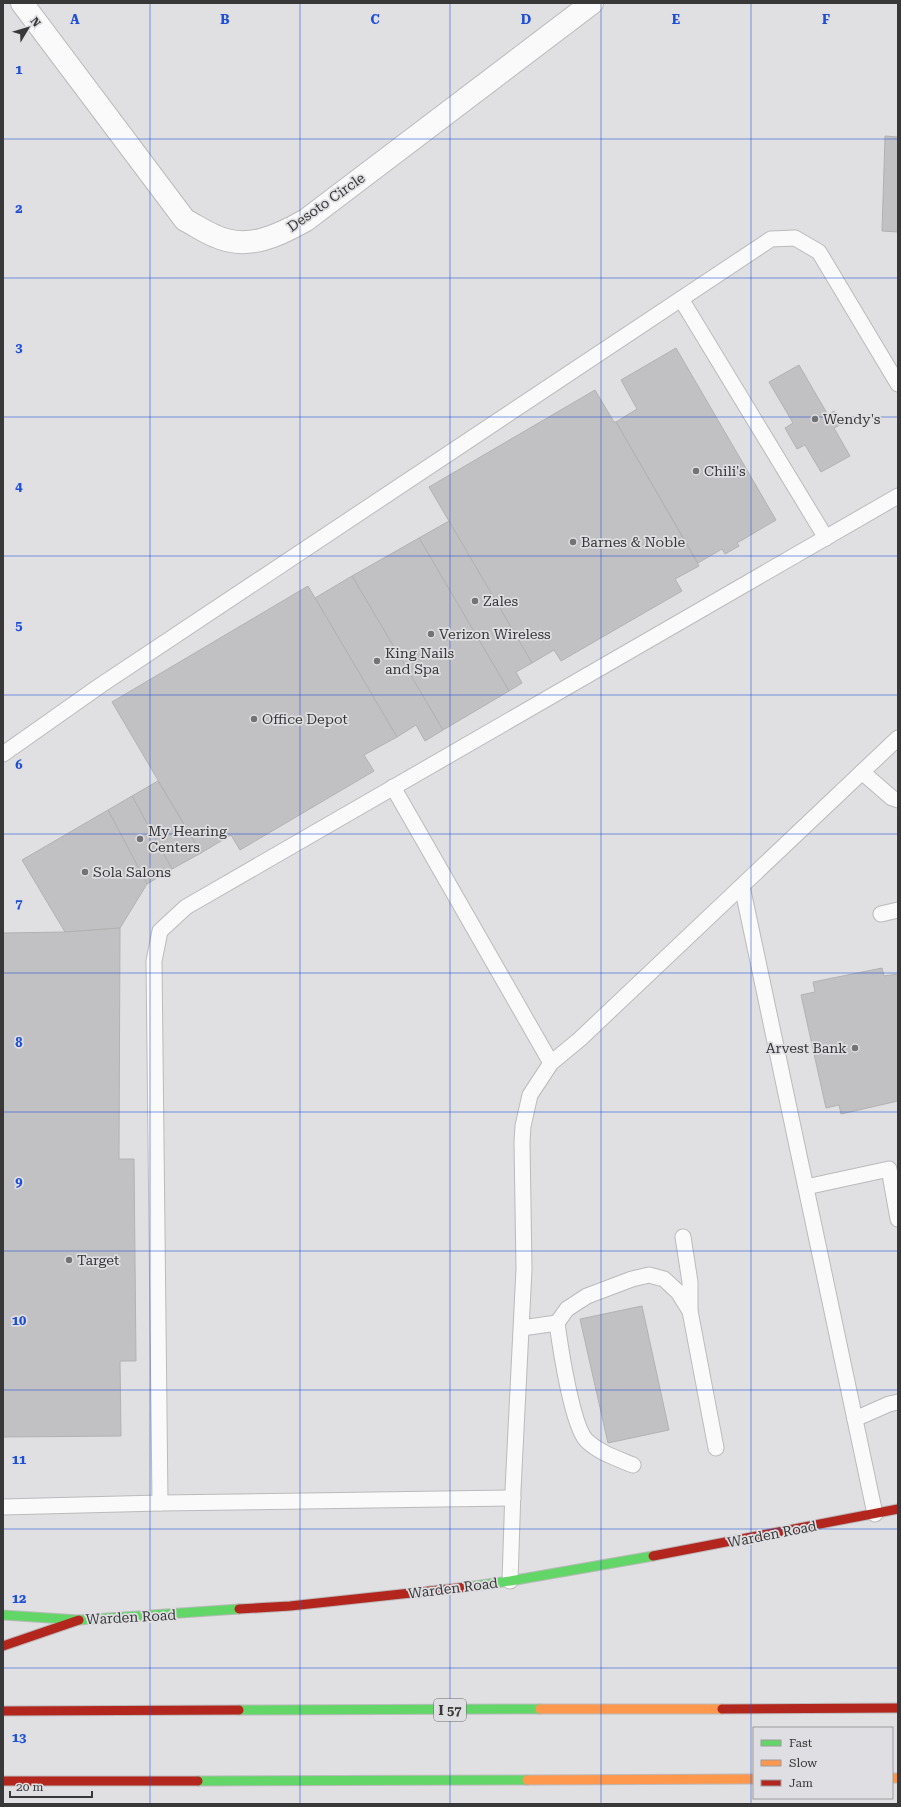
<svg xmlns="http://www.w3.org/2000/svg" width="901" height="1807" font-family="'Roboto Serif',serif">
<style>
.building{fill:#c1c0c2;stroke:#b2b2b3}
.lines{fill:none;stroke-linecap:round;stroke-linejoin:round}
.lane-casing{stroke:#bbbabc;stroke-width:17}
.street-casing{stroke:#bbbabc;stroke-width:24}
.fast-casing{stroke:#bbbabc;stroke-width:11}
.slow-casing{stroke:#bbbabc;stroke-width:11}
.jam-casing{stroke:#bbbabc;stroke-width:11}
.lane{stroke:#fafafa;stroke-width:15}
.street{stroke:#fafafa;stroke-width:22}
.fast{stroke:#63d668;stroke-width:9}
.slow{stroke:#ff974d;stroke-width:9}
.jam{stroke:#b3261e;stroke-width:9}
.grid{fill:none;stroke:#1d4ed8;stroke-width:1;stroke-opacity:0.55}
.poi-dot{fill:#737274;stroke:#dfdee2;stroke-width:1.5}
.labels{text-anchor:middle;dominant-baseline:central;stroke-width:3.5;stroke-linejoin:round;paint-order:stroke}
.shield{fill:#dfdee2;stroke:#6a6a6c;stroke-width:1}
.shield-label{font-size:13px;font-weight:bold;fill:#383839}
.street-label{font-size:14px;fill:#383839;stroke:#dfdee2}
.poi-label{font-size:14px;fill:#383839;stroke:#dfdee2;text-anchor:start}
.grid-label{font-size:13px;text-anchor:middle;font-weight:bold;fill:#1d4ed8;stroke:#dfdee2;stroke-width:3.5;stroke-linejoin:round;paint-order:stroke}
</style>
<rect width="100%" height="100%" fill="#e0dfe1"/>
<g class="building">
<path d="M885,136L898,137V232L882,231Z"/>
<path d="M676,348L776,520L737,543L739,546L725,554L722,549L698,563L616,422L637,409L621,380Z"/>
<path d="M799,365L828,415L834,411L842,424L834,428L850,456L821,472L805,445L797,449L785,428L793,423L769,382Z"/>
<path d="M595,390L614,422H616L699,566L675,579L682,591L561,661L554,650L532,663L429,487Z"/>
<path d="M449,521L532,663L516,672L522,683L509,691L419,538Z"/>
<path d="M419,538L509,691L443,730L352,576Z"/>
<path d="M352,576L443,730L425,741L416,725L397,737L315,598Z"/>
<path d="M308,586L397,737L364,755L374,771L240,850L231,835L201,853L112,702Z"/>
<path d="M158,781L201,853L172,869L132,796Z"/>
<path d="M132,796L172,869L147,884L108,810Z"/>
<path d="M108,810L147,884L120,928L65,932L22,860Z"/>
<path d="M120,928L119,1159H134L136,1361H120L121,1436L3,1437V933L65,932Z"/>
<path d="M882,968L884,976L898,974V1101L841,1114L839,1105L826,1108L801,995L815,992L813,982Z"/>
<path d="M642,1306L669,1430L608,1443L580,1319Z"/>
</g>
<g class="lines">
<defs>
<g id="lane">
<path d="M681,299L826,538"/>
<path d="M3,754L101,685L771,239L795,238L819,252L898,384"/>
<path d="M862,772L892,798L898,800"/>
<path d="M393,787L551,1063"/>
<path d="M742,886L875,1514"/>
<path d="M881,914L898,910"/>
<path d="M806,1187L889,1169L898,1219"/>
<path d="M683,1237L690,1282V1311L716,1448"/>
<path d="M522,1328L557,1323"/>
<path d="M855,1419L889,1404L898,1402"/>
<path d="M633,1465C616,1458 600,1453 587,1441C572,1427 560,1345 557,1323L567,1309L587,1296L632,1279L649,1275L664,1279L678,1292L690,1311"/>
<path d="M160,1503L513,1498"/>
<path d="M3,1507L160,1503L154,961L160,931L186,907L898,496"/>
<path d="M510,1581L513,1490L524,1269L522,1142L523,1126L530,1095L551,1063L580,1039L898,738"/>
</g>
<path id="street" d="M22,3L185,220C195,225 205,232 215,236C247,251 278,236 306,220L592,3"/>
<g id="fast">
<path d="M467,1587L510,1581L653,1556"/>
<path d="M3,1615L79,1620L239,1609"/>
<path d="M239,1710L540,1709"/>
<path d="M198,1781L527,1780"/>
</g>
<g id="slow">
<path d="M540,1709H722"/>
<path d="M892,1778H898"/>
<path d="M527,1780L754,1779"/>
</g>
<g id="jam">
<path d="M653,1556L898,1509"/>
<path d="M239,1609L290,1606L467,1587"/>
<path d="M3,1646L79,1620"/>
<path d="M722,1709L898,1708"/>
<path d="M3,1711L239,1710"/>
<path d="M3,1781H198"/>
</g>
</defs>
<use href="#lane" class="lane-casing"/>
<use href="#street" class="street-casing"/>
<use href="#fast" class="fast-casing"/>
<use href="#slow" class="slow-casing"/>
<use href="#jam" class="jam-casing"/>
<use href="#lane" class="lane"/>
<use href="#street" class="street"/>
<use href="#fast" class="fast"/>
<use href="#slow" class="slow"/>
<use href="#jam" class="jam"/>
</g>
<path class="grid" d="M150,3V1804M300,3V1804M450,3V1804M601,3V1804M751,3V1804M3,139H898M3,278H898M3,417H898M3,556H898M3,695H898M3,834H898M3,973H898M3,1112H898M3,1251H898M3,1390H898M3,1529H898M3,1668H898"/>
<g class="poi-dot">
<circle cx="815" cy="419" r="4"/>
<circle cx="696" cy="471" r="4"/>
<circle cx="573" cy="542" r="4"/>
<circle cx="475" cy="601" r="4"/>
<circle cx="431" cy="634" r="4"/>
<circle cx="377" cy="661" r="4"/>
<circle cx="254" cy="719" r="4"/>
<circle cx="140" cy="839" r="4"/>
<circle cx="85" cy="872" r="4"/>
<circle cx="855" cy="1048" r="4"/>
<circle cx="69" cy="1260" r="4"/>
</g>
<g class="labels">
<rect class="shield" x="434" y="1699" width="32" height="22" rx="3"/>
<g class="shield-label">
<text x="450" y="1710">I 57</text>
</g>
<g class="street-label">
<text transform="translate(326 202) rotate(-35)">Desoto Circle</text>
<text transform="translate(772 1534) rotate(-11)">Warden Road</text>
<text transform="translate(453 1588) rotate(-7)">Warden Road</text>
<text transform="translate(131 1617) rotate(-3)">Warden Road</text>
</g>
<g class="poi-label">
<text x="823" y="419">Wendy's</text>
<text x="704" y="471">Chili's</text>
<text x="581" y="542">Barnes &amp; Noble</text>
<text x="483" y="601">Zales</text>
<text x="439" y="634">Verizon Wireless</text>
<text x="385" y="653">King Nails<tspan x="385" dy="16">and Spa</tspan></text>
<text x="262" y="719">Office Depot</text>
<text x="148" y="831">My Hearing<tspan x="148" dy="16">Centers</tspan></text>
<text x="93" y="872">Sola Salons</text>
<text x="847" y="1048" text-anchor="end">Arvest Bank</text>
<text x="77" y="1260">Target</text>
</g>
</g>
<g class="grid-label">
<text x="75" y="24">A</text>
<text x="225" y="24">B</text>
<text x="375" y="24">C</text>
<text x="526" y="24">D</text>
<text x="676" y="24">E</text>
<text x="826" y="24">F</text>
<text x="19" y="74">1</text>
<text x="19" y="213">2</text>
<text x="19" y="352">3</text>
<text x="19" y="491">4</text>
<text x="19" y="630">5</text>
<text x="19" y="769">6</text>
<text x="19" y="908">7</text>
<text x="19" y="1047">8</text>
<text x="19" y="1186">9</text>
<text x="19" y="1325">10</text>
<text x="19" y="1464">11</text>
<text x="19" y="1603">12</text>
<text x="19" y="1742">13</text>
</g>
<rect width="901" height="1807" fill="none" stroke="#383839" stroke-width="8"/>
<rect x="753" y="1727" width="140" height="72" fill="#dfdee2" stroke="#9c9c9e"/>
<rect x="761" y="1740" width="20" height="6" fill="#63d668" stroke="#9c9c9e"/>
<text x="789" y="1747" font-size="12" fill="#383839">Fast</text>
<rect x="761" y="1760" width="20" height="6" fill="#ff974d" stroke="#9c9c9e"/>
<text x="789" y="1767" font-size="12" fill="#383839">Slow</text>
<rect x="761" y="1780" width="20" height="6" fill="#b3261e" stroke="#9c9c9e"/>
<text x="789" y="1787" font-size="12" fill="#383839">Jam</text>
<g transform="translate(28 28) rotate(52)" stroke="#dfdee2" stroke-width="3" paint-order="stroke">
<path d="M0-3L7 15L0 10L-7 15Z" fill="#383839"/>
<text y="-6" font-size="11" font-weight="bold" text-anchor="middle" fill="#383839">N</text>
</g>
<path d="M10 1791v6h82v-6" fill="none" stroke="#383839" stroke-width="2"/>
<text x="16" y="1791" font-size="12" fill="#383839" stroke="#dfdee2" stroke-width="3" paint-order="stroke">20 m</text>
</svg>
